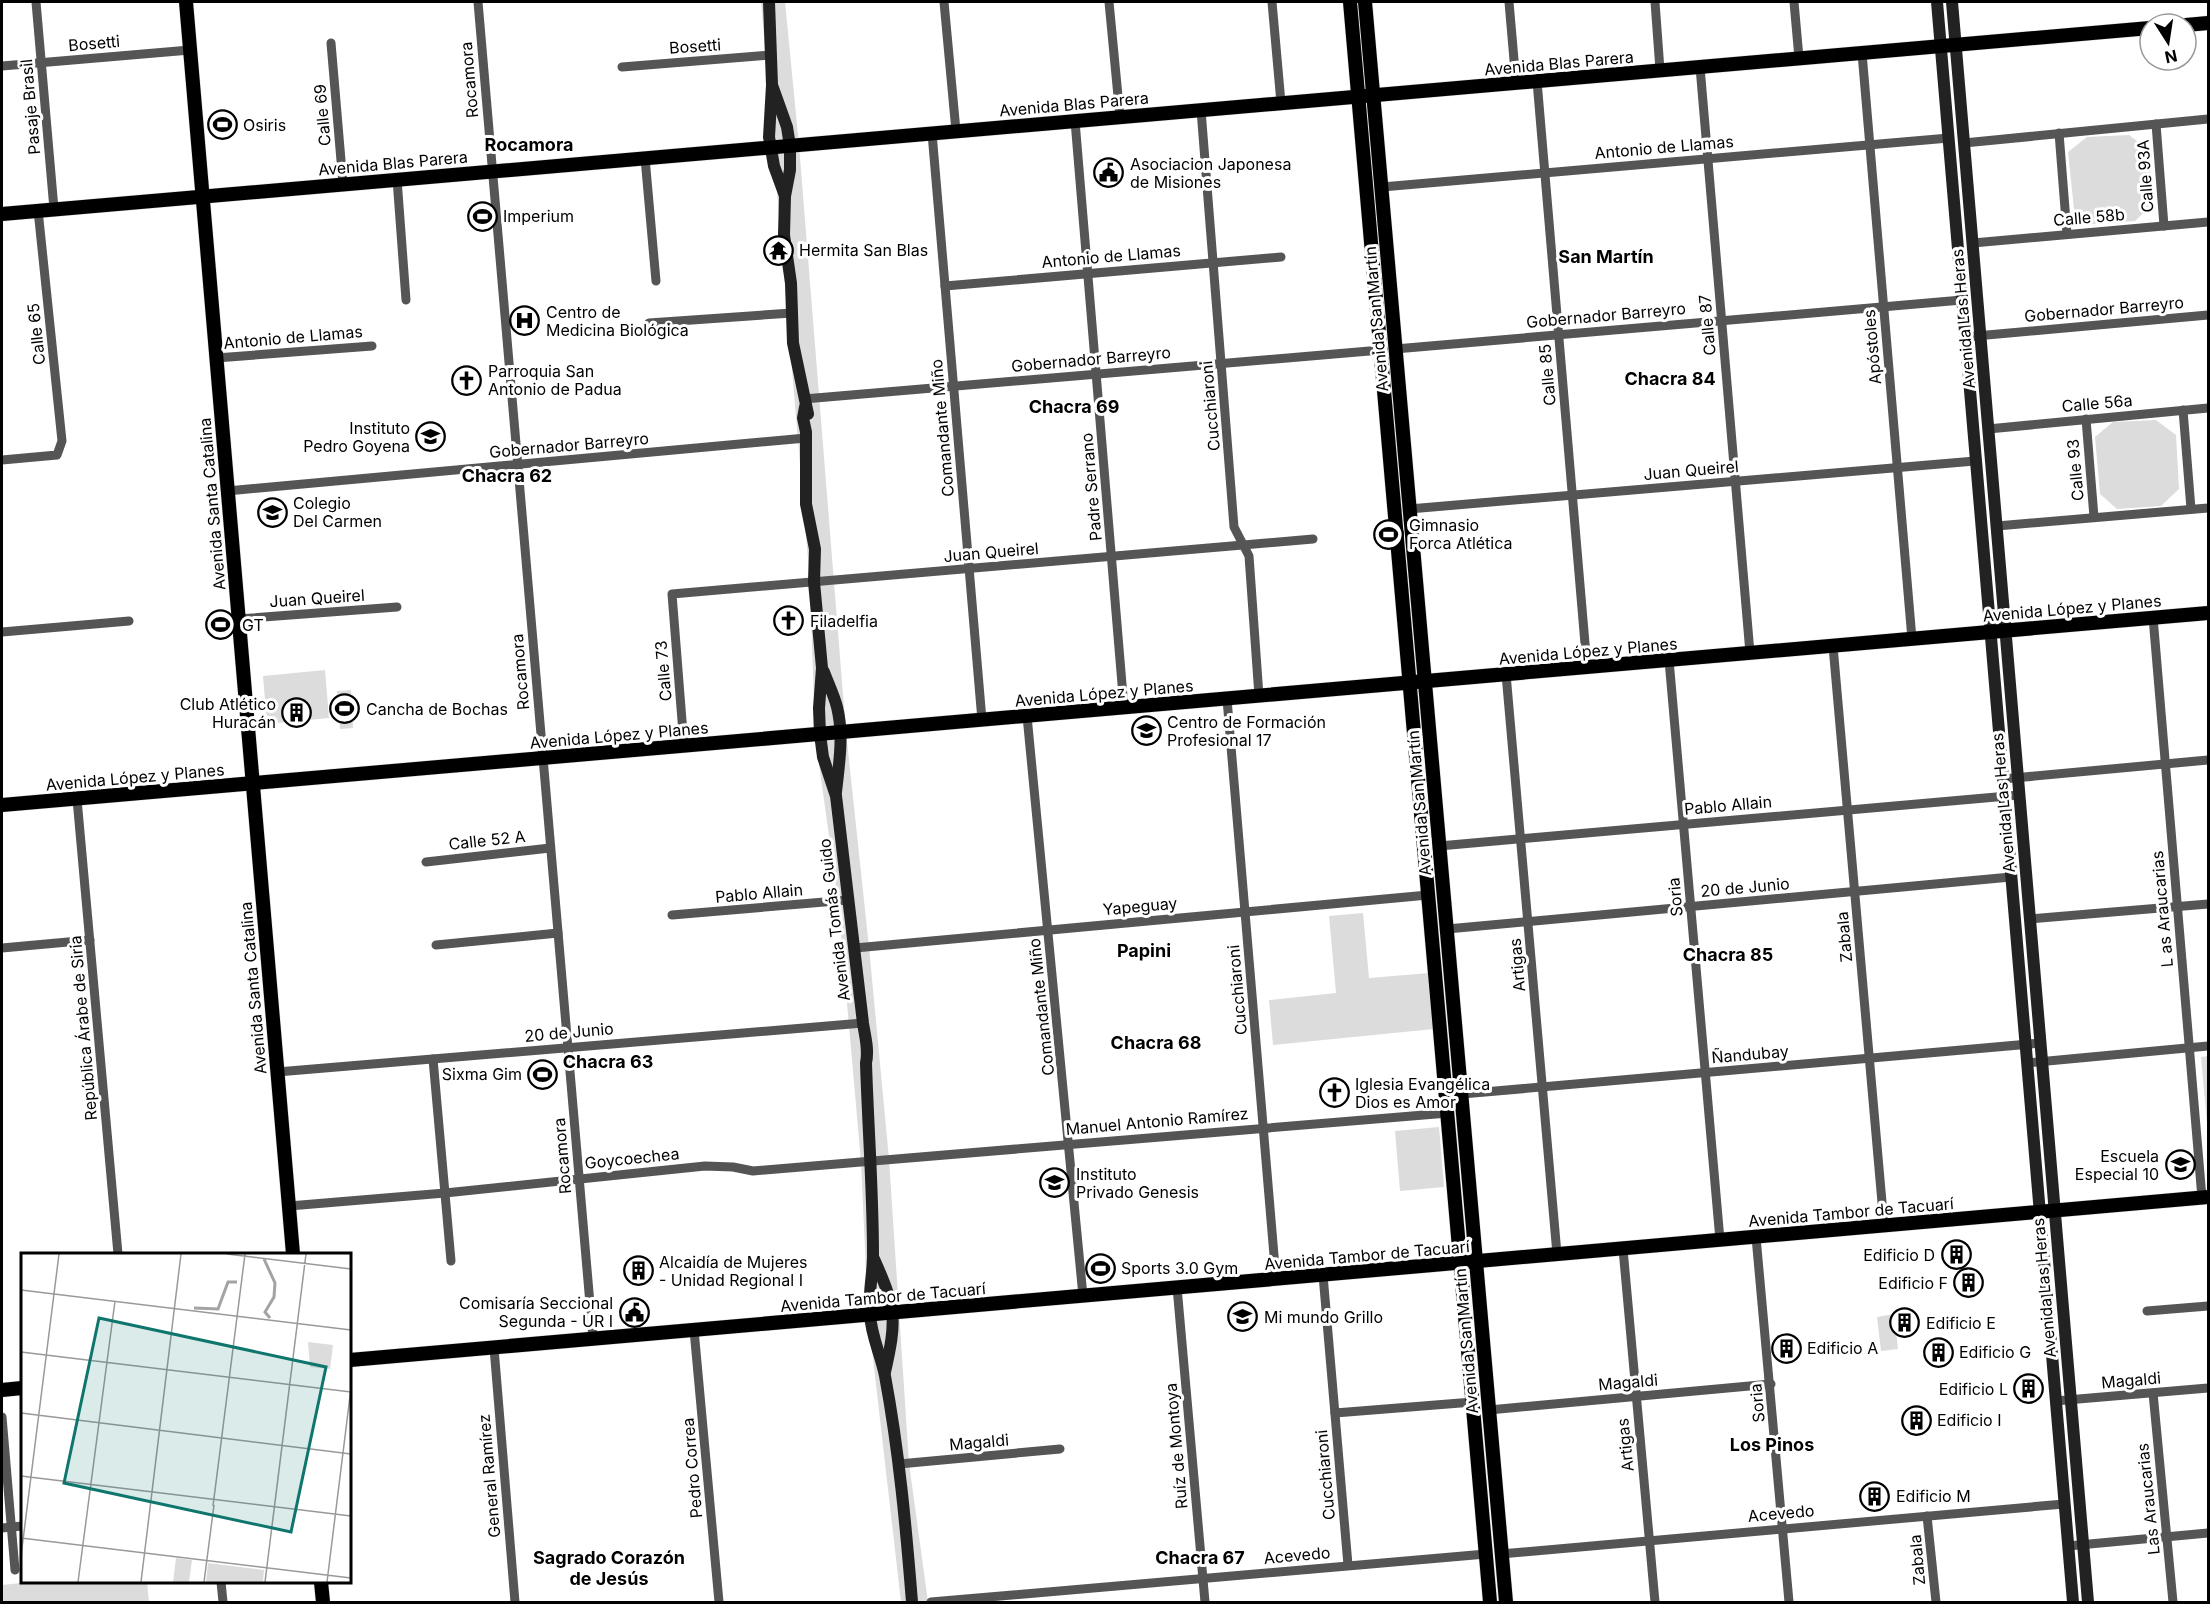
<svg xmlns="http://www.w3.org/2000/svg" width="2210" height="1604" font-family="Inter,sans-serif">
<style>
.green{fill:#dcdcdc}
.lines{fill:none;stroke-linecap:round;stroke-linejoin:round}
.primary-casing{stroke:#dbdbdb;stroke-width:15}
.minor{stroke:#555;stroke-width:9}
.secondary{stroke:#222;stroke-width:12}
.primary{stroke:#000;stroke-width:14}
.labels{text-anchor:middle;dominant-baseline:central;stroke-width:6;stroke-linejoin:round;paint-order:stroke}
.street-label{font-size:16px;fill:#000;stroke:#fff}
.poi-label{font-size:16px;fill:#000;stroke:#fff;text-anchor:start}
.neighbourhood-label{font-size:18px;font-weight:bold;fill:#000;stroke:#fff}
.inset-river{fill:none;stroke:#a3a3a3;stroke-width:3}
.inset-road{fill:none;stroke:#999;stroke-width:1.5}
.view{fill:#0f766e;fill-opacity:0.15;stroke:#0f766e;stroke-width:3}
.inset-edge{fill:none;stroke:#000;stroke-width:3}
</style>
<rect width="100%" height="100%" fill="#fff"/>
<g class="green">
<path d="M761,2H785L799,145L846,732L869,947L889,1159L909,1463L928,1602H901L868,1315L861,1162L838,901L815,735L810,583Z"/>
<path d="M2129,135L2149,150L2153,204L2135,221L2091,224L2074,209L2068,152L2087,137Z"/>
<path d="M2156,420L2176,435L2179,489L2161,506L2117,509L2100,494L2095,437L2113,422Z"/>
<path d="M325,670L329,718L267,724L263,676Z"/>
<path d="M351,690L353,728L340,729L337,691Z"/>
<path d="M1363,913L1369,978L1429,973L1434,1029L1273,1045L1269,1000L1336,993L1329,916Z"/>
<path d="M2208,1056V1134L2201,1057Z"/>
<path d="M1439,1127L1444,1187L1400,1191L1395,1131Z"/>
<path d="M1894,1314L1898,1349L1881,1351L1877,1317Z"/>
<path d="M31,1582H147L149,1602H2V1585Z"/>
</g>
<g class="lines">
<defs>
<g id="primary">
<path d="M186,2L293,1254"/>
<path d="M1350,2L1490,1602"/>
<path d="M1365,2L1506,1602"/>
<path d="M2186,25L2208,23"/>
<path d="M2,214L2150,28"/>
<path d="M2,805L2208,613"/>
<path d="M350,1360L2208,1197"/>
<path d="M2,1390L22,1388"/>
<path d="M321,1582L323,1602"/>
</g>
</defs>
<use href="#primary" class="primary-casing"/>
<g class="minor">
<path d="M36,2L54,209"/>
<path d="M478,2L593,1339"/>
<path d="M944,2L956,131"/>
<path d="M1109,2L1120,117"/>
<path d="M1272,2L1281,103"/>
<path d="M1509,2L1516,83"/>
<path d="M1655,2L1660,70"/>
<path d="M1794,2L1799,58"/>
<path d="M331,43L343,184"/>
<path d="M1862,53L1912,639"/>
<path d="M2,66L190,50"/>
<path d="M622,67L770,55"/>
<path d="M1700,67L1750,653"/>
<path d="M1537,81L1587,667"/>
<path d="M1201,110L1234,527L1249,556L1259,696"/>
<path d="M1075,121L1124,708"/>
<path d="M2156,124L2164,226"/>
<path d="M932,133L982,720"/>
<path d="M2059,133L2067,234"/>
<path d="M1964,143L2208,119"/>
<path d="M645,158L656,281"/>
<path d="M397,179L406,300"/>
<path d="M1382,187L1949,138"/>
<path d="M1973,243L2208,222"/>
<path d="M945,286L1281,257"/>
<path d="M649,323L792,313"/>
<path d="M1965,337L2208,315"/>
<path d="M1395,349L1962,300"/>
<path d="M216,358L372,346"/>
<path d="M804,399L1381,350"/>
<path d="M2183,410L2191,509"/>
<path d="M2086,419L2094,517"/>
<path d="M1988,429L2208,408"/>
<path d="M2,460L57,455L62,441L38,210"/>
<path d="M227,491L806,438"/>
<path d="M1409,509L1975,461"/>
<path d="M1997,526L2208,508"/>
<path d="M2153,617L2202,1198"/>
<path d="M238,619L397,607"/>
<path d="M2,632L129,621"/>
<path d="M1833,646L1884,1225"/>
<path d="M1669,660L1720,1240"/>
<path d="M1506,674L1557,1254"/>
<path d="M1227,699L1276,1279"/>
<path d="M1027,716L1083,1296"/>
<path d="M684,746L672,594L1313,539"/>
<path d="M2003,779L2208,760"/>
<path d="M77,799L118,1254"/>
<path d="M1439,846L2019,795"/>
<path d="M426,862L550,848"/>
<path d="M672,915L848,900"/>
<path d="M2030,919L2208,904"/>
<path d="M1447,929L2011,877"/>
<path d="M436,945L558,933"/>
<path d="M2,948L90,940"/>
<path d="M855,948L1428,895"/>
<path d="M433,1059L451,1261"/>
<path d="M2027,1063L2208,1046"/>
<path d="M277,1072L863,1023"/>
<path d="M1462,1094L2041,1043"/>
<path d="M289,1206L445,1193L705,1166L733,1167L753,1171L1448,1113"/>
<path d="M1756,1237L1789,1602"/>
<path d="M1623,1249L1655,1602"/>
<path d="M1323,1275L1348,1565"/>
<path d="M1177,1287L1205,1602"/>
<path d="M2147,1311L2208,1306"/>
<path d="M694,1330L719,1602"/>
<path d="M494,1348L515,1602"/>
<path d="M2153,1393L2173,1602"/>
<path d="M2055,1401L2208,1388"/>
<path d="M1489,1410L1771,1384"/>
<path d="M1335,1413L1473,1402"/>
<path d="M2,1417L15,1570"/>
<path d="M899,1464L1060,1449"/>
<path d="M1927,1516L1936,1602"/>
<path d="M2,1528L22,1526"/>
<path d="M2068,1546L2208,1533"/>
<path d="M1501,1554L2064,1504"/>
<path d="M221,1582L223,1602"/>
<path d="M931,1602L1486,1554"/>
</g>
<g class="secondary">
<path d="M769,2L772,85L769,137L774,166L785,196"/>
<path d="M1937,2L2073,1602"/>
<path d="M1952,2L2088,1602"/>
<path d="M772,85L787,127L790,146V170L785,196L784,235L791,283L793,343L808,414"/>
<path d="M805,407L803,418L806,432V504L815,549L814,582L822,668L819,708L820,734L823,757L836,796L863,1023C865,1037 869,1049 866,1063C868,1127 873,1191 873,1255C873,1275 868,1294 870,1314C871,1336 881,1355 885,1376C899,1451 906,1527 912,1602"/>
<path d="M824,672C828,683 834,695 837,707C844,735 839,764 836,792"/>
<path d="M874,1259C896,1308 897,1319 885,1372"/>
</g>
<use href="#primary" class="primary"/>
</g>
<defs>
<symbol id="stadium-ring" viewBox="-11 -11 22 22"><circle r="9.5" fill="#fff" stroke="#000" stroke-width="1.5"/><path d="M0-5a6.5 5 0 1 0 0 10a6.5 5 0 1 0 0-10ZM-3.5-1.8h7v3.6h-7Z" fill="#000"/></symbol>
<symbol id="civic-ring" viewBox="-11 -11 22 22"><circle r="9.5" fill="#fff" stroke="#000" stroke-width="1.5"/><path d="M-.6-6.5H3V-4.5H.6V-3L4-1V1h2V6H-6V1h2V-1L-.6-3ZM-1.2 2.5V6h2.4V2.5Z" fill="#000"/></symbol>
<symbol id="temple-ring" viewBox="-11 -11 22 22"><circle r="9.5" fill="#fff" stroke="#000" stroke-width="1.5"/><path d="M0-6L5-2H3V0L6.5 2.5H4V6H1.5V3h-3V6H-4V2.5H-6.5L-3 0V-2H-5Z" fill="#000"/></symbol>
<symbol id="hospital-ring" viewBox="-11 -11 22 22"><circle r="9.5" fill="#fff" stroke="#000" stroke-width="1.5"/><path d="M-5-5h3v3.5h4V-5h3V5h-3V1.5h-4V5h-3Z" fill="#000"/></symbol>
<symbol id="church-ring" viewBox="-11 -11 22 22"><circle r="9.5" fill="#fff" stroke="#000" stroke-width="1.5"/><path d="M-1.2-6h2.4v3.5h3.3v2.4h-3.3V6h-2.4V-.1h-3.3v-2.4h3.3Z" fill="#000"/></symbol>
<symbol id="school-ring" viewBox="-11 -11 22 22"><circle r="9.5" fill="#fff" stroke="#000" stroke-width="1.5"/><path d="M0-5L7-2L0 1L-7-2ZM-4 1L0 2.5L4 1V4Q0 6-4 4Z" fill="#000"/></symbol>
<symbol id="building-ring" viewBox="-11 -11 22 22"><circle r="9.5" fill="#fff" stroke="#000" stroke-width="1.5"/><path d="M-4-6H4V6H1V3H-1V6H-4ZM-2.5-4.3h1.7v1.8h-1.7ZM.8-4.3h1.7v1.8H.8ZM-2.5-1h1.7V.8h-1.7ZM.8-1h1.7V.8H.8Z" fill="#000"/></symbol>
</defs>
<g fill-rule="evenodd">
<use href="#stadium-ring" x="206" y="108" width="33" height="33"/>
<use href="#civic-ring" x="1092" y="156" width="33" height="33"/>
<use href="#stadium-ring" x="466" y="200" width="33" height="33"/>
<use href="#temple-ring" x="762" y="234" width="33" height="33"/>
<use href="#hospital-ring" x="508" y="304" width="33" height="33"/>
<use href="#church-ring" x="450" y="364" width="33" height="33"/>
<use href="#school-ring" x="414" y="420" width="33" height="33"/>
<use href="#school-ring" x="256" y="496" width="33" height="33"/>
<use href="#stadium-ring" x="1372" y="518" width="33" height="33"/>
<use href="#church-ring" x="772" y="604" width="33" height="33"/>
<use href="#stadium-ring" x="204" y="608" width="33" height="33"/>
<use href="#stadium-ring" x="328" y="692" width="33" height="33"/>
<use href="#building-ring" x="280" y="696" width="33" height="33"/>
<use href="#school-ring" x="1130" y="714" width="33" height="33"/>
<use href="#stadium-ring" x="526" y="1058" width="33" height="33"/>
<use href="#church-ring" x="1318" y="1076" width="33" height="33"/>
<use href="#school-ring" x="2164" y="1148" width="33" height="33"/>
<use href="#school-ring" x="1038" y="1166" width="33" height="33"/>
<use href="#building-ring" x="1940" y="1238" width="33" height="33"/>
<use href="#stadium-ring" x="1084" y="1252" width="33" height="33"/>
<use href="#building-ring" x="622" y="1254" width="33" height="33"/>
<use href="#building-ring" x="1952" y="1266" width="33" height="33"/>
<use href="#civic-ring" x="618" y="1296" width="33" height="33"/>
<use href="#school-ring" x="1226" y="1300" width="33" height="33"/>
<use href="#building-ring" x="1888" y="1306" width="33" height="33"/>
<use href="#building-ring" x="1770" y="1332" width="33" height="33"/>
<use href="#building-ring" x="1922" y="1336" width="33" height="33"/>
<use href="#building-ring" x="2012" y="1372" width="33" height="33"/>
<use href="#building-ring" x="1900" y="1404" width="33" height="33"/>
<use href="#building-ring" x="1858" y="1480" width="33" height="33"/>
</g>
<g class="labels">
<g class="street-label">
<text transform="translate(94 43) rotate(-5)">Bosetti</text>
<text transform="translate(695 46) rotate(-4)">Bosetti</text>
<text transform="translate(1559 63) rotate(-5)">Avenida Blas Parera</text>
<text transform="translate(469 80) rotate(-95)">Rocamora</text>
<text transform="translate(1074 104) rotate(-5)">Avenida Blas Parera</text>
<text transform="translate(30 107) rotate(-95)">Pasaje Brasil</text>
<text transform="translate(322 115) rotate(-95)">Calle 69</text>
<text transform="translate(1664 147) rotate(-5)">Antonio de Llamas</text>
<text transform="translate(393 163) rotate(-5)">Avenida Blas Parera</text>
<text transform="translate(2145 176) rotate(-94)">Calle 93A</text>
<text transform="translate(2089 217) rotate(-5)">Calle 58b</text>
<text transform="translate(1111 256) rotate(-5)">Antonio de Llamas</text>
<text transform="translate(2104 309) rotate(-5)">Gobernador Barreyro</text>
<text transform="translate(1606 315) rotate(-5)">Gobernador Barreyro</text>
<text transform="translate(1376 319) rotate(-95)">Avenida San Martín</text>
<text transform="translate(1963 319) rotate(-95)">Avenida Las Heras</text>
<text transform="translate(1707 325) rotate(-95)">Calle 87</text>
<text transform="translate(36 334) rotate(-96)">Calle 65</text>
<text transform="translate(293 337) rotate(-5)">Antonio de Llamas</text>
<text transform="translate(1872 347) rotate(-95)">Apóstoles</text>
<text transform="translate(1091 359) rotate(-5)">Gobernador Barreyro</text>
<text transform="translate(1547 375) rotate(-95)">Calle 85</text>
<text transform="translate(2097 403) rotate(-5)">Calle 56a</text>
<text transform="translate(1210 406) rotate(-95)">Cucchiaroni</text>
<text transform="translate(942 428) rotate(-95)">Comandante Miño</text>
<text transform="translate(569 445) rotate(-5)">Gobernador Barreyro</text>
<text transform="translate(1691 470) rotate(-5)">Juan Queirel</text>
<text transform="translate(2075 470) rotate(-95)">Calle 93</text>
<text transform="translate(1091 487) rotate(-95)">Padre Serrano</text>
<text transform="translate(212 504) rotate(-95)">Avenida Santa Catalina</text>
<text transform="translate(991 552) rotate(-5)">Juan Queirel</text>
<text transform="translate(317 598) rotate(-4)">Juan Queirel</text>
<text transform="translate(2072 608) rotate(-5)">Avenida López y Planes</text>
<text transform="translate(1588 651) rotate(-5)">Avenida López y Planes</text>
<text transform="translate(663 671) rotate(-95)">Calle 73</text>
<text transform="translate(520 672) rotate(-95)">Rocamora</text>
<text transform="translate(1104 693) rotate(-5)">Avenida López y Planes</text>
<text transform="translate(619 735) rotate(-5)">Avenida López y Planes</text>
<text transform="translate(135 777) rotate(-5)">Avenida López y Planes</text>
<text transform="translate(1419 803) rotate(-95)">Avenida San Martín</text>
<text transform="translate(2003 803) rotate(-95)">Avenida Las Heras</text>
<text transform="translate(1728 805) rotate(-5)">Pablo Allain</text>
<text transform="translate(487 840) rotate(-6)">Calle 52 A</text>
<text transform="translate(1745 887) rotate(-5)">20 de Junio</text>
<text transform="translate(759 893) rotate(-5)">Pablo Allain</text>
<text transform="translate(1675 897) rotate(-95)">Soria</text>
<text transform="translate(1140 906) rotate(-5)">Yapeguay</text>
<text transform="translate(2162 909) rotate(-95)">L as Araucarias</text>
<text transform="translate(834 920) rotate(-97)">Avenida Tomás Guido</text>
<text transform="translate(1844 937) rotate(-95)">Zabala</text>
<text transform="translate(1517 965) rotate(-95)">Artigas</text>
<text transform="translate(253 988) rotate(-95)">Avenida Santa Catalina</text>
<text transform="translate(1237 990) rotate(-95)">Cucchiaroni</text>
<text transform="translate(1041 1007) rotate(-96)">Comandante Miño</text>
<text transform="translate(83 1028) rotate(-95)">República Árabe de Siria</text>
<text transform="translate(569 1032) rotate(-5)">20 de Junio</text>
<text transform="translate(1750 1054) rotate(-5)">Ñandubay</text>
<text transform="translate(1157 1121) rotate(-5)">Manuel Antonio Ramírez</text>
<text transform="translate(562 1156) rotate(-95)">Rocamora</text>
<text transform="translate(632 1158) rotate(-6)">Goycoechea</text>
<text transform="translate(1851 1212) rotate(-5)">Avenida Tambor de Tacuarí</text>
<text transform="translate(1367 1255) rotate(-5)">Avenida Tambor de Tacuarí</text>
<text transform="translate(2044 1288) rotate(-95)">Avenida Las Heras</text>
<text transform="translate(883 1297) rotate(-5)">Avenida Tambor de Tacuarí</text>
<text transform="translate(1466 1341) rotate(-95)">Avenida San Martín</text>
<text transform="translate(2131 1380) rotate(-5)">Magaldi</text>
<text transform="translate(1628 1382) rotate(-5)">Magaldi</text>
<text transform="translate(1757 1403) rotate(-95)">Soria</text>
<text transform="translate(979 1442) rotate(-5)">Magaldi</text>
<text transform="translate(1625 1445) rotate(-96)">Artigas</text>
<text transform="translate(1176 1446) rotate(-95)">Ruíz de Montoya</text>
<text transform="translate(692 1468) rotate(-95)">Pedro Correa</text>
<text transform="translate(1325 1475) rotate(-95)">Cucchiaroni</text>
<text transform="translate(489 1476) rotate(-95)">General Ramírez</text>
<text transform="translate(2148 1499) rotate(-96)">Las Araucarias</text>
<text transform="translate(1781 1513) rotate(-5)">Acevedo</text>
<text transform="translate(1297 1555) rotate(-5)">Acevedo</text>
<text transform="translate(1917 1560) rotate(-95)">Zabala</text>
</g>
<g class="poi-label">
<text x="243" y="125">Osiris</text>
<text x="1130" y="164">Asociacion Japonesa<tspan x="1130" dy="18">de Misiones</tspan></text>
<text x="503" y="216">Imperium</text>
<text x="799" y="250">Hermita San Blas</text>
<text x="546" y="312">Centro de<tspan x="546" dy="18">Medicina Biológica</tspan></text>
<text x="488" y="371">Parroquia San<tspan x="488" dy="18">Antonio de Padua</tspan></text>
<text x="410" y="428" text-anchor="end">Instituto<tspan x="410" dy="18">Pedro Goyena</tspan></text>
<text x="293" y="503">Colegio<tspan x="293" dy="18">Del Carmen</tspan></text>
<text x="1409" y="525">Gimnasio<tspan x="1409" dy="18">Forca Atlética</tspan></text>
<text x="810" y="621">Filadelfia</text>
<text x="242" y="625">GT</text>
<text x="276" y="704" text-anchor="end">Club Atlético<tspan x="276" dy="18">Huracán</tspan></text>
<text x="366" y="709">Cancha de Bochas</text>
<text x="1167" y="722">Centro de Formación<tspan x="1167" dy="18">Profesional 17</tspan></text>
<text x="522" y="1074" text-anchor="end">Sixma Gim</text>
<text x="1355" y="1084">Iglesia Evangélica<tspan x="1355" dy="18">Dios es Amor</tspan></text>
<text x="2159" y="1156" text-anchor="end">Escuela<tspan x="2159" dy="18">Especial 10</tspan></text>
<text x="1076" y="1174">Instituto<tspan x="1076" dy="18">Privado Genesis</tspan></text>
<text x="1935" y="1255" text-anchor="end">Edificio D</text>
<text x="659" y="1262">Alcaidía de Mujeres<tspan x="659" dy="18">- Unidad Regional I</tspan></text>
<text x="1121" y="1268">Sports 3.0 Gym</text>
<text x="1948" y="1283" text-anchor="end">Edificio F</text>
<text x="613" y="1303" text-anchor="end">Comisaría Seccional<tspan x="613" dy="18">Segunda - UR I</tspan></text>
<text x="1264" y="1317">Mi mundo Grillo</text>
<text x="1926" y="1323">Edificio E</text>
<text x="1807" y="1348">Edificio A</text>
<text x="1959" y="1352">Edificio G</text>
<text x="2008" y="1389" text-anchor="end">Edificio L</text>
<text x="1937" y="1420">Edificio I</text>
<text x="1896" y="1496">Edificio M</text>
</g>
<g class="neighbourhood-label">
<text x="529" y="144">Rocamora</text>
<text x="1606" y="256">San Martín</text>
<text x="1670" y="378">Chacra 84</text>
<text x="1074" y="406">Chacra 69</text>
<text x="507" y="475">Chacra 62</text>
<text x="1144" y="950">Papini</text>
<text x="1728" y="954">Chacra 85</text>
<text x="1156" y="1042">Chacra 68</text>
<text x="608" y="1061">Chacra 63</text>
<text x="1772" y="1444">Los Pinos</text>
<text x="609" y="1557">Sagrado Corazón<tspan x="609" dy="21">de Jesús</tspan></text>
<text x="1200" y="1557">Chacra 67</text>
</g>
</g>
<g transform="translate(21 1253)">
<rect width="330" height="330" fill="#fff"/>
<path d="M287,89L312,92L309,116L289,114ZM155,305L171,307L168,329H152ZM187,310L243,317L242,329H185Z" fill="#dcdcdc"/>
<path class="inset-river" d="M243,6L254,30L253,44L244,59L249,65M173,55L197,56L207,29H216"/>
<path class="inset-road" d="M206,1L330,16M0,37L330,77M0,99L330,139M0,160L330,201M0,223L330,263M192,253L224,1M0,285L330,325M0,303L38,1M57,329L94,48M120,329L160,1M183,329L193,252M244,329L285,1M306,329L330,135"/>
<path class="view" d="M78,65L305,114L270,279L43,230Z"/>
<rect width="330" height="330" class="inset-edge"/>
</g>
<rect width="2210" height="1604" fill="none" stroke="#000000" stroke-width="6"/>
<g transform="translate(2168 42) rotate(168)"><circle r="28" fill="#ffffff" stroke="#999999" stroke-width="1.5"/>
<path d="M0-4.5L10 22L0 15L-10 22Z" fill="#000000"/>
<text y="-9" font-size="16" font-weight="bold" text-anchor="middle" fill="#000000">N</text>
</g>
</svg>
